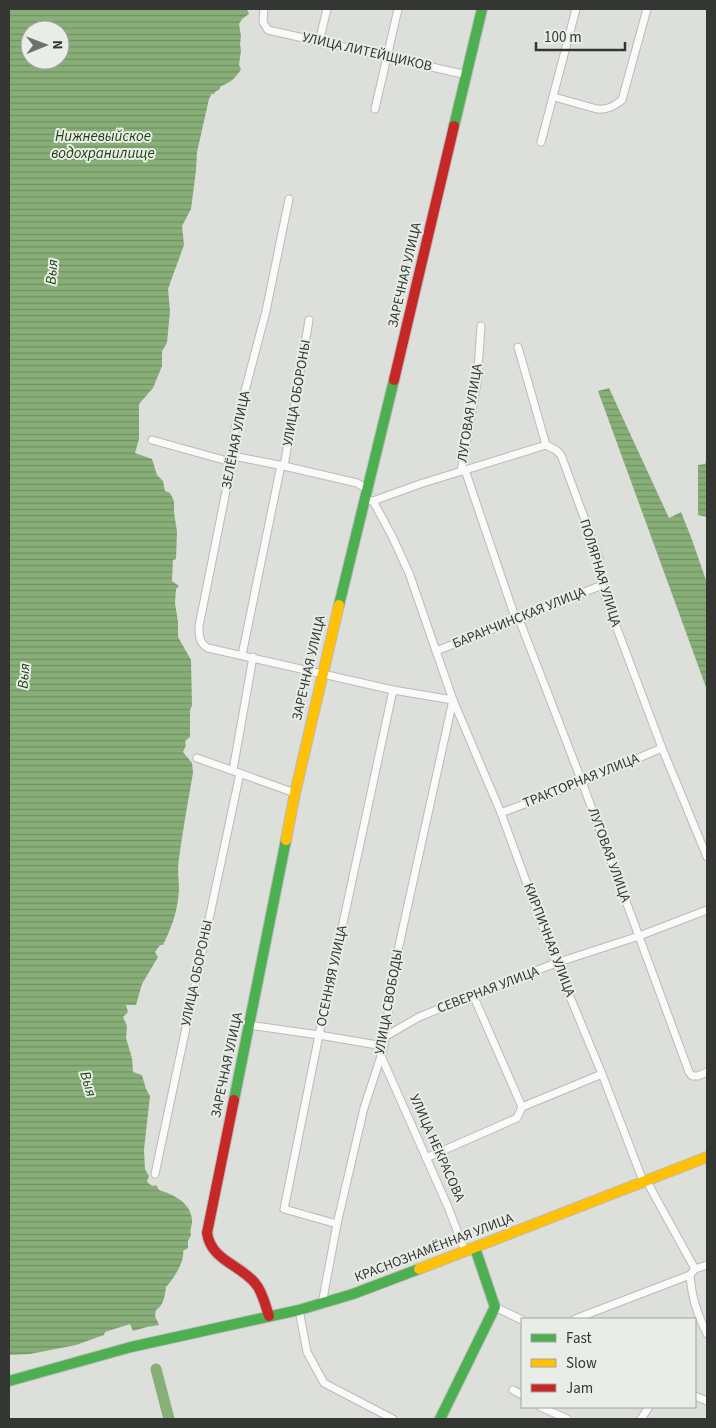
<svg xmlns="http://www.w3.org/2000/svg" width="716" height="1428" font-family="'Source Sans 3',sans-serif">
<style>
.water{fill:url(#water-rules);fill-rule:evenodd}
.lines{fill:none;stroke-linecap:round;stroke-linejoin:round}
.river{stroke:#89af79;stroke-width:11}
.street-casing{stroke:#babbb9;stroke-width:9}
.fast-casing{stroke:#babbb9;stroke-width:12}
.slow-casing{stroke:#babbb9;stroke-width:12}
.jam-casing{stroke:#babbb9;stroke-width:12}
.street{stroke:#fafafa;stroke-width:7}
.fast{stroke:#4caf50;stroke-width:10}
.slow{stroke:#ffc107;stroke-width:10}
.jam{stroke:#c62828;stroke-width:10}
.labels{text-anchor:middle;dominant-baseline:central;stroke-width:4;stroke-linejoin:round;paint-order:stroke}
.street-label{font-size:14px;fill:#343634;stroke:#e9ede7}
.water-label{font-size:15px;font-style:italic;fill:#1b3f09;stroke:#e9ede7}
</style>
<defs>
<pattern id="water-rules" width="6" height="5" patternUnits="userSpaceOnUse" patternTransform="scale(1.25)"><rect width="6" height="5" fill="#89af79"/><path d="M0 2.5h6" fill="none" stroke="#718f64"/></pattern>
</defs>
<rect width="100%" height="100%" fill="#dddfdb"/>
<g class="water">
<path d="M9,9H247L249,14L242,19L239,24L241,36L240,44L241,51L239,65L241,69C237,77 230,83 221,86L219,90L216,91L213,95L212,93L209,99L197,152L196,171L191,209L182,226L184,245L168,289L170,311L167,343L162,351V366L153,388L139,404V439L135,453L152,459L157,475L163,481L165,491L170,493L174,501V512L177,532L176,559L173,560L172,581L179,586L176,589L175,603L178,622V637L191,660L192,706L190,710V737L185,741L186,745L183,752L192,763L193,773C188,801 183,829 179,858C177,869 179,879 179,889C178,910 172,927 163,945H160L155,952L158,957L142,984L136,1005H126L128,1012L123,1017L127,1026L126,1038L132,1058L133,1072L142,1075L146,1089L150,1096L144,1150L145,1169L149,1176L147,1181L149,1184L153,1186L156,1185L159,1190C174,1195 190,1202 192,1219C193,1225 189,1229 191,1235L188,1241V1248L183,1251C185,1261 173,1280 166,1287C165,1295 164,1305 156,1310L155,1316L159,1325L147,1327L133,1331L130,1324L105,1332L104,1335L76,1345L30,1354L9,1355ZM30,30H60V60H30Z"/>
<path d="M609,388L669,518L681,512L691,537L707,583V690L598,391Z"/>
<path d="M707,458V517L698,515V465L705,464Z"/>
</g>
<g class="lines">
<path class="river" d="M156,1369L169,1419"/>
<defs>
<g id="street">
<path d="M264,9L263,22L268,30L467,75"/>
<path d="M319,42L327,9"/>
<path d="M554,97L597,109C608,110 614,106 622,100L647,9"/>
<path d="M375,109L398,9"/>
<path d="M541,142L576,9"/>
<path d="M289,199L266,311L235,429L233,456L199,626C199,636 199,643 208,648L393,690L453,700L391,982L386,1036L381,1056L364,1108L337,1224L322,1304"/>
<path d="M518,347L546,445L556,450L561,455L599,558L602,585L607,602L662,748L707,857"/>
<path d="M152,440L231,462"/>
<path d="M233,456L284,466L357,483L367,489"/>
<path d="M284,466L309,320"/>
<path d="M465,470L516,620"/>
<path d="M461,471L477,383L481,326"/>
<path d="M365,500L373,501L392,536L409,573L453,700L501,813L556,963L602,1074L643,1181"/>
<path d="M373,501L420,484L546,445"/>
<path d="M519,619L582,782L689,1072L692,1076H698L707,1072"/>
<path d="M436,651L519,619L602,585"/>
<path d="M242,655L281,465"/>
<path d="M197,758L295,793"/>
<path d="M233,770L253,657"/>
<path d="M501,813L582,782L662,748"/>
<path d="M473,995L522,1107"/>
<path d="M249,1025L319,1035L383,1046"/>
<path d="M386,1036L419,1017L473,995L556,963L639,936L707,910"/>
<path d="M381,1056L448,1207L465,1251"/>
<path d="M426,1158L517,1118L522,1107L602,1074"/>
<path d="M155,1174L240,773"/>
<path d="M646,1180L695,1269"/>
<path d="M337,1224L284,1209L319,1035L393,690"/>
<path d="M690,1275C692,1299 697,1313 707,1334"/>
<path d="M495,1307L522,1320"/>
<path d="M299,1310L307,1352L324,1383L393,1419"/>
<path d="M575,1319L690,1275L695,1269L707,1265"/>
<path d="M513,1390L522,1395"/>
<path d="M695,1396L707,1401"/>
<path d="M541,1407L567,1419"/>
<path d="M641,1419L649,1407"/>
</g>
<g id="fast">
<path d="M454,126L482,9"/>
<path d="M339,605L394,380"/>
<path d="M234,1100L286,840"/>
<path d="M9,1381L131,1347L299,1310L353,1294L419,1269"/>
<path d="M440,1419L495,1307L475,1248"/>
</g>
<g id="slow">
<path d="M286,840L295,793L339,605"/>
<path d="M419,1269L707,1157"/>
</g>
<g id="jam">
<path d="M394,380L454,126"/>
<path d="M234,1100L207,1233C211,1260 239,1264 255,1283C263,1292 265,1305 269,1316"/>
</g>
</defs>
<use href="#street" class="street-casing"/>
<use href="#fast" class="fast-casing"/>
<use href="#slow" class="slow-casing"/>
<use href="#jam" class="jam-casing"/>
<use href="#street" class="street"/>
<use href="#fast" class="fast"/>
<use href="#slow" class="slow"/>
<use href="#jam" class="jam"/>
</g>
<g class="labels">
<g class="street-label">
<text transform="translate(367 52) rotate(13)">УЛИЦА ЛИТЕЙЩИКОВ</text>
<text transform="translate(405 275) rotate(-77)">ЗАРЕЧНАЯ УЛИЦА</text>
<text transform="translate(297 393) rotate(-80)">УЛИЦА ОБОРОНЫ</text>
<text transform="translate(470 413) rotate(-81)">ЛУГОВАЯ УЛИЦА</text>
<text transform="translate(236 440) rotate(-79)">ЗЕЛЁНАЯ УЛИЦА</text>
<text transform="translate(600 573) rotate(73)">ПОЛЯРНАЯ УЛИЦА</text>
<text transform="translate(519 618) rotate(-22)">БАРАНЧИНСКАЯ УЛИЦА</text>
<text transform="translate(309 668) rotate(-77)">ЗАРЕЧНАЯ УЛИЦА</text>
<text transform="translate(581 781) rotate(-22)">ТРАКТОРНАЯ УЛИЦА</text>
<text transform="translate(609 855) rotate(70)">ЛУГОВАЯ УЛИЦА</text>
<text transform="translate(549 940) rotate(69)">КИРПИЧНАЯ УЛИЦА</text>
<text transform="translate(197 973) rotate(-78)">УЛИЦА ОБОРОНЫ</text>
<text transform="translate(332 976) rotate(-78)">ОСЕННЯЯ УЛИЦА</text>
<text transform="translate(488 990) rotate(-21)">СЕВЕРНАЯ УЛИЦА</text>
<text transform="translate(389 1002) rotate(-80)">УЛИЦА СВОБОДЫ</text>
<text transform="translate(227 1065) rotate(-78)">ЗАРЕЧНАЯ УЛИЦА</text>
<text transform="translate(437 1148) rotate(66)">УЛИЦА НЕКРАСОВА</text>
<text transform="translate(434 1248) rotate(-21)">КРАСНОЗНАМЁННАЯ УЛИЦА</text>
</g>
<g class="water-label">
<text x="103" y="136">Нижневыйское<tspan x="103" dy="17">водохранилище</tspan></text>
<text transform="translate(52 272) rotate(-86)">Выя</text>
<text transform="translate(24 676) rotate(-86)">Выя</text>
<text transform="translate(88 1084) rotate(73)">Выя</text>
</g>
</g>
<rect width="716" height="1428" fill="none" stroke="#343634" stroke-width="20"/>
<rect x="521" y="1318" width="175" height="90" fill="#e9ede7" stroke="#a1a49f"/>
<rect x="531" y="1334" width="25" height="8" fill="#4caf50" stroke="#a1a49f"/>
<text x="566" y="1343" font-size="15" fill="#343634">Fast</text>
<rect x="531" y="1359" width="25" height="8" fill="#ffc107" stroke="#a1a49f"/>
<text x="566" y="1368" font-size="15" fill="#343634">Slow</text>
<rect x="531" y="1384" width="25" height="8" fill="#c62828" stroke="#a1a49f"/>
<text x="566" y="1393" font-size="15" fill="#343634">Jam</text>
<g transform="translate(45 45) rotate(89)"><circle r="24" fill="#e9ede7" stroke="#a1a49f"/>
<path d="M0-4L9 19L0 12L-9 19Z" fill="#6f716e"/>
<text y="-8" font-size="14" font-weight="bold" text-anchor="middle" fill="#343634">N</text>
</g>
<path d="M536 42v8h89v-8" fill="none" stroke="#343634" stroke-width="2.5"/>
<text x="544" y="42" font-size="15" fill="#343634" stroke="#e9ede7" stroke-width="4" paint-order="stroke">100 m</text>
</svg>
